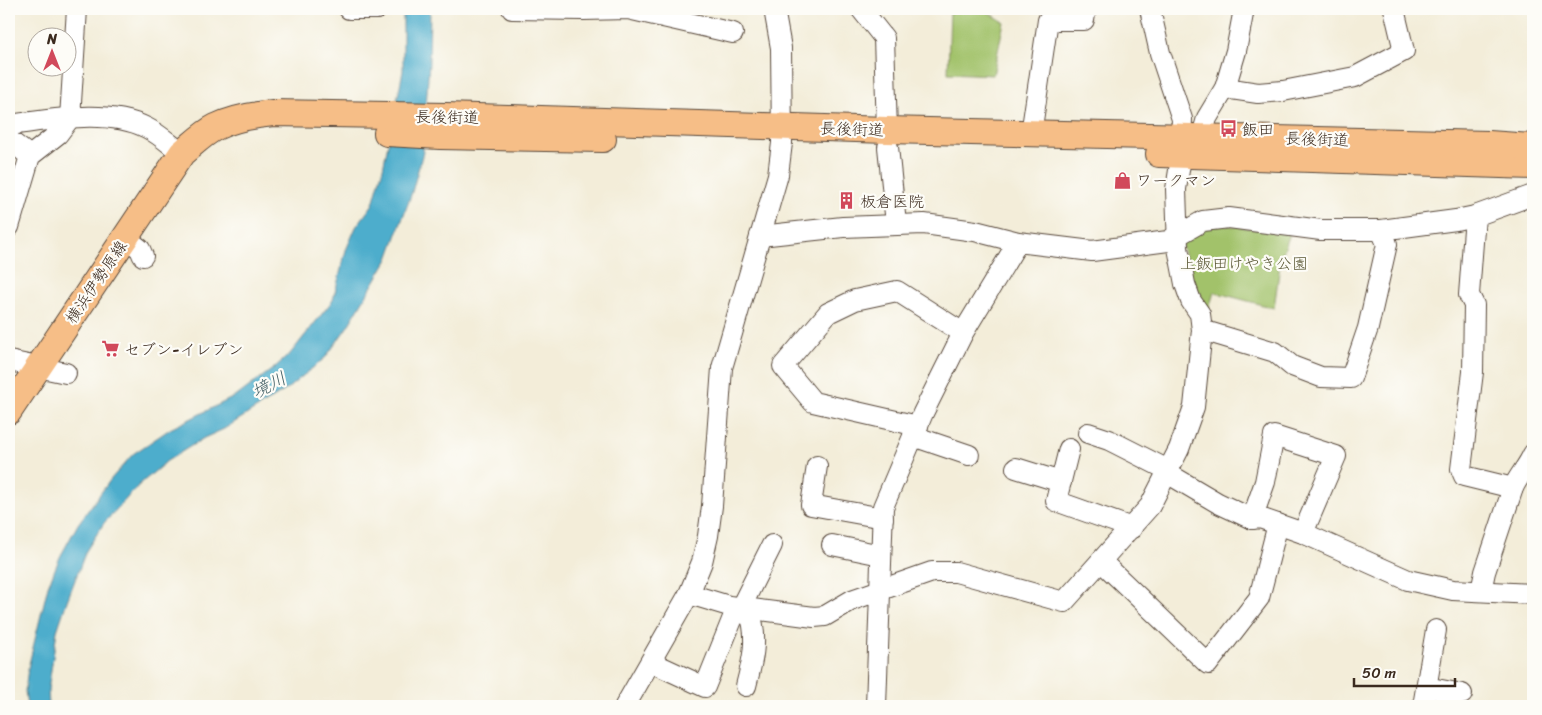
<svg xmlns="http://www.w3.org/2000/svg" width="1542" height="715" font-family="Sriracha,'Klee One',sans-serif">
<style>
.green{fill:#a2c26a;stroke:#6e7644}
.water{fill:#4dadcc;stroke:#446c75}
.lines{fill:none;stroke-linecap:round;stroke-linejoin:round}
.minor-casing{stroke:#57473a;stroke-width:22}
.major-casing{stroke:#57473a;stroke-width:28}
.minor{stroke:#fff;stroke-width:20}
.major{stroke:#f6be87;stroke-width:26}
.labels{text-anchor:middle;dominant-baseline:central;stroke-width:4.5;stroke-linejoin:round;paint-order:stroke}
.street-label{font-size:16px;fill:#3b2a1e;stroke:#fdfcf7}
.poi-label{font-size:16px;fill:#3b2a1e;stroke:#fdfcf7;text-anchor:start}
.park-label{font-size:16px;fill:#5a5835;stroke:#fdfcf7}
.water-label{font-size:18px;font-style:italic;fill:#425e64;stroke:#fdfcf7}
</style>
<rect width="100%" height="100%" fill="#fdfcf7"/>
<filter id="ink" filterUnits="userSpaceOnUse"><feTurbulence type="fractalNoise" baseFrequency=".02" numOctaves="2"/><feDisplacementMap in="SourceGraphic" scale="10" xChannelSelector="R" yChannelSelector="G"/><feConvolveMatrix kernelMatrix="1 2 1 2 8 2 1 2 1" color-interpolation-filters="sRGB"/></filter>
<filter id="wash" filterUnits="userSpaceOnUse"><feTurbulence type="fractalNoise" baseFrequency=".0096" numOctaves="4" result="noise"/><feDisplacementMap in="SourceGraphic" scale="20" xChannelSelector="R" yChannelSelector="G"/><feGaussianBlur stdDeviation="1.12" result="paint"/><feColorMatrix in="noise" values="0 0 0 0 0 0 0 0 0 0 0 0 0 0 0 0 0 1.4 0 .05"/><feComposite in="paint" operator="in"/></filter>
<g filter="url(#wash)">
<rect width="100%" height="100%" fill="#f3edd9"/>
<g class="green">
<path d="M950,9H983L1004,22L993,75L948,73Z"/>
<path d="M1226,225L1290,234L1281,258L1274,308L1214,292L1209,309L1206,326L1180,240L1208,226Z"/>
</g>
<path class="water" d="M403,9H430L429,63L423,152L412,192L388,259L348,326L326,357L287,389L224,429L204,438L167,461L139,485L104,523L86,551L67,601L57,631L48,690L49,706H27L25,691L28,668L48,586L60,557L78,524L111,479L133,454L170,429L238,395L274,368L290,354L333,300L346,250L356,227L373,204L383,168L403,71Z"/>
</g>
<g filter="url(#ink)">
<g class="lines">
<defs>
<g id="minor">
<path d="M349,9H377"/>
<path d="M512,9L583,10L628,9L733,33"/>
<path d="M861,9L884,38L887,130"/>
<path d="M1225,88L1258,93L1283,91L1355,77L1404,51L1394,9"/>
<path d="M9,125C51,120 107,108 147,128C159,134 171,145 182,153"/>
<path d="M1031,134L1048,20H1084L1086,9"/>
<path d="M1202,136L1207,118L1225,88L1236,51L1244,9"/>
<path d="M9,140L30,156"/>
<path d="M888,147L896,224"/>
<path d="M1475,216L1469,295L1474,305L1473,372L1461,469L1464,476L1513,488"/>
<path d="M9,227L30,156L58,134L70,118L77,9"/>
<path d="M760,236L843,227L924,224L975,231L1018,242L1092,251L1168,241L1203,221L1229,218L1321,230H1381L1456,220L1475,216L1533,195"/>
<path d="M126,238L140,249L143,256"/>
<path d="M1202,330L1275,352L1292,366L1321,377L1351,378L1368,328L1387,244L1381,230"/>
<path d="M9,361L66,373"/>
<path d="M918,426L813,402L783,366L828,313L855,300L897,291L963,333"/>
<path d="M1088,433L1109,440L1168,470"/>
<path d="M913,436L969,455"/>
<path d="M1069,449L1056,501L1132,528"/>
<path d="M817,466L811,505L883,518"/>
<path d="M1016,468L1061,482"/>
<path d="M1167,473L1218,503L1252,519L1260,518L1303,533L1408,580L1453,590L1533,594"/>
<path d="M1252,519L1265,482L1274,436L1336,456L1303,533"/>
<path d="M832,545L881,555"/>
<path d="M1101,561L1208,664L1259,598L1278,524"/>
<path d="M1481,591L1485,572L1513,488C1519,475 1528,466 1533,454"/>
<path d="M689,594L729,606L814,617L825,616L852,600L932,572H956L1064,602L1150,506L1179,449L1194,407L1202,330L1200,314L1191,301L1185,284L1178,248L1176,189L1180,164L1182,119L1160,53L1150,9"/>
<path d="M741,607L772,545"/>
<path d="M733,608L751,617C758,640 752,663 746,686"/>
<path d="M651,662L705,687L736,610"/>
<path d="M1426,687L1462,694"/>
<path d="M625,706L689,594L702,562L708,536L712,506L722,368L778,175L782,143L781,48L774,9"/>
<path d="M876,706L883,507L923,413L963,333L1018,242"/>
<path d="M1423,706L1436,630"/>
</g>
<g id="major">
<path d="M387,133L440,136L603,139"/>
<path d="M1159,154L1533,166"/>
<path d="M9,411L182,153C193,144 204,133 216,127C234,118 254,115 273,113L446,116L887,130L1489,144L1533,147"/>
</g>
</defs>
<use href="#minor" class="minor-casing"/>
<use href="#major" class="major-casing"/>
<use href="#minor" class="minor"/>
<use href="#major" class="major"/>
</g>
</g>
<defs>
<symbol id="bus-bare" viewBox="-9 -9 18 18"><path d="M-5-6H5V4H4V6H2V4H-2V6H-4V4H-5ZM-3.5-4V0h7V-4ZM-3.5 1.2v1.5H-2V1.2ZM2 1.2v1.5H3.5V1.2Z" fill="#d1495b" stroke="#fdfcf7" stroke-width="2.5" paint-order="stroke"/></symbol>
<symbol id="shop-bare" viewBox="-9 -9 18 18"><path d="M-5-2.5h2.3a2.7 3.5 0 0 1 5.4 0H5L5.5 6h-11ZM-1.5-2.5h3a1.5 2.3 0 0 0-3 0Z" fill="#d1495b" stroke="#fdfcf7" stroke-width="2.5" paint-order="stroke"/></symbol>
<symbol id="building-bare" viewBox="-9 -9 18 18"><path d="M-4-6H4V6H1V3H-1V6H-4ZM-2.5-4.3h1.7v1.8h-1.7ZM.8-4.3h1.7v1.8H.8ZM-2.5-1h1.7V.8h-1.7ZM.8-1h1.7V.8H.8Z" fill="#d1495b" stroke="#fdfcf7" stroke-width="2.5" paint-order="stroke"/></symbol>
<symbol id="supermarket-bare" viewBox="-9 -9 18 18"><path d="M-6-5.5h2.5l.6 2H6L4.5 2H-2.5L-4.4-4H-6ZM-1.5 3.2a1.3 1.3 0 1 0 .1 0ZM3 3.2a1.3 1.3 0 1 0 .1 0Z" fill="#d1495b" stroke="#fdfcf7" stroke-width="2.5" paint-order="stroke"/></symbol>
</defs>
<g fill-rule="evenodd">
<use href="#bus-bare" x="1216" y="116" width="25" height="25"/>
<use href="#shop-bare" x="1110" y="168" width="25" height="25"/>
<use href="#building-bare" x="834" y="188" width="25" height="25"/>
<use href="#supermarket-bare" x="98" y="336" width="25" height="25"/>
</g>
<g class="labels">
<g class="street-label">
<text transform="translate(447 117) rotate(1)">長後街道</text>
<text transform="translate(852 129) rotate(2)">長後街道</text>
<text transform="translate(1317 139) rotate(2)">長後街道</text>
<text transform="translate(96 282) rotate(-56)">横浜伊勢原線</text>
</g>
<g class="poi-label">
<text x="1242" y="129">飯田</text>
<text x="1136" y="180">ワークマン</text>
<text x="860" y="201">板倉医院</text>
<text x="124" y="349">セブン-イレブン</text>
</g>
<g class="park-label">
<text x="1244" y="263">上飯田けやき公園</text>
</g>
<g class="water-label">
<text transform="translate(269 385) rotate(-27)">境川</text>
</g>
</g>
<rect width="1542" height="715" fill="none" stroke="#fdfcf7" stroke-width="30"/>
<g transform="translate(52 52)"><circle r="24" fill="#fdfcf7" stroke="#afa8a0"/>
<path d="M0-4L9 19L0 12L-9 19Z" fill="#d1495b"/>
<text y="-8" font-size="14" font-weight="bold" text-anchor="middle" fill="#3b2a1e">N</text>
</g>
<path d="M1354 678v8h101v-8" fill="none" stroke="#3b2a1e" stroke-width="2.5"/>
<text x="1362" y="678" font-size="15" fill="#3b2a1e" stroke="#fdfcf7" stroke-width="4" paint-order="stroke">50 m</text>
</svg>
